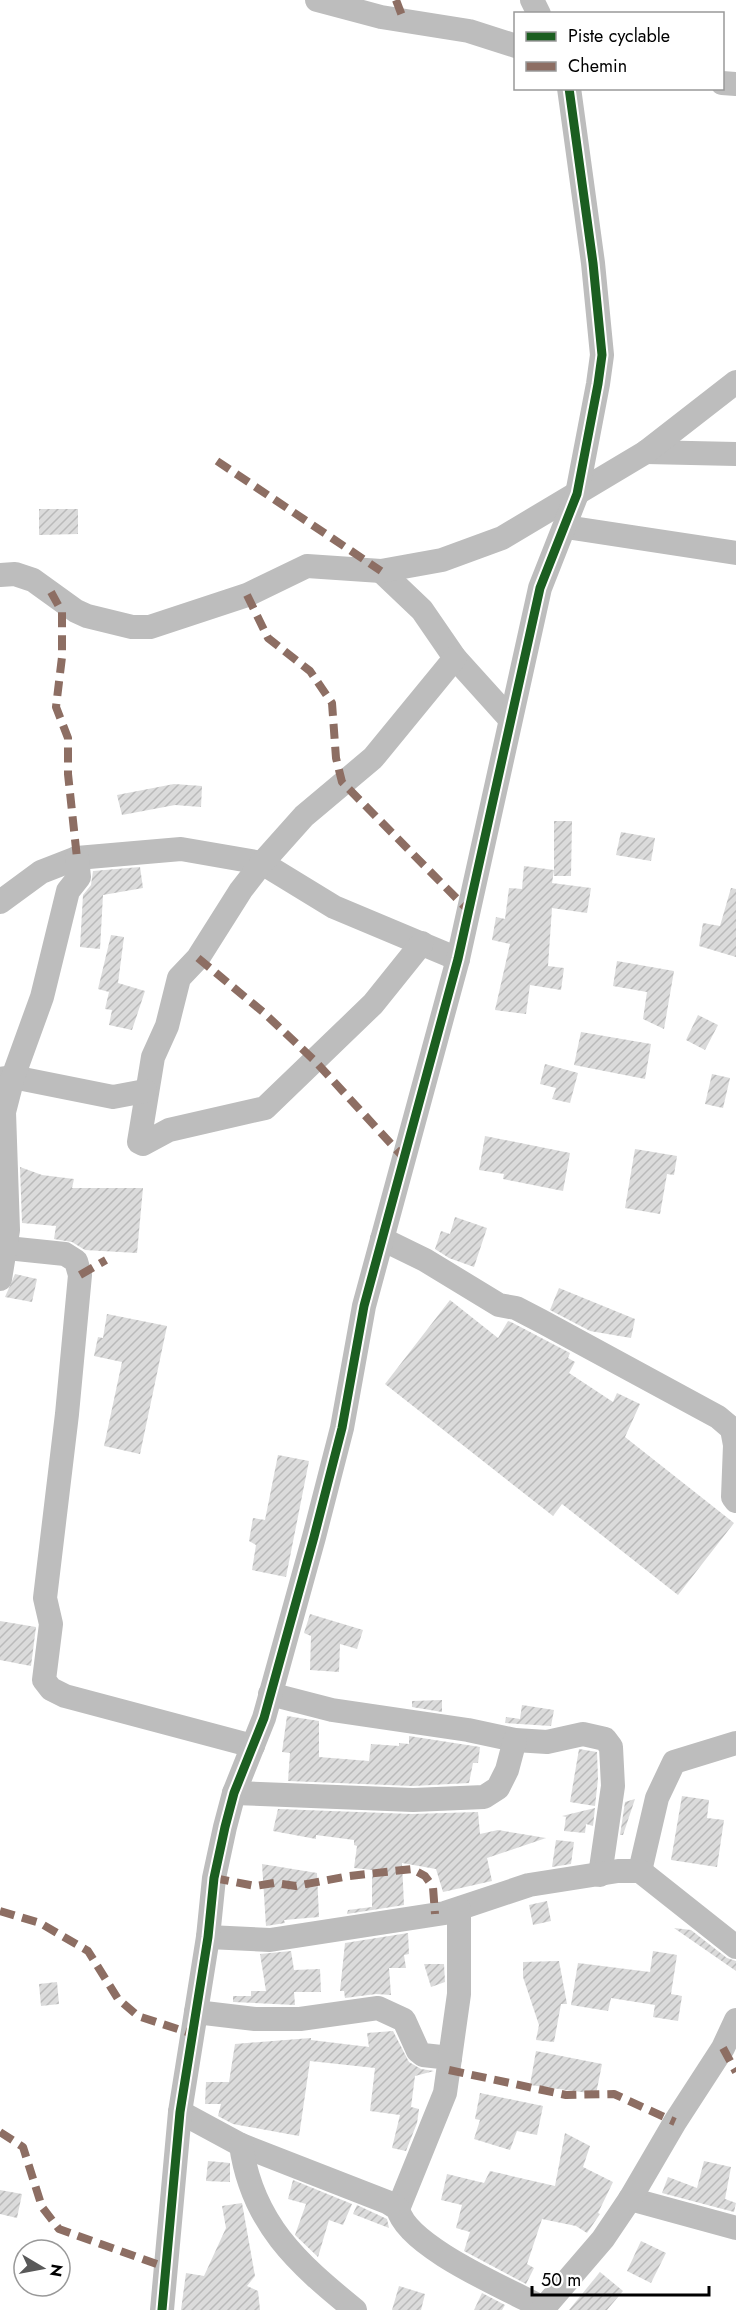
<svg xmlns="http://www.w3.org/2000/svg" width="736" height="2310" font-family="Jost,sans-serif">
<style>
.building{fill:url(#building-hatch)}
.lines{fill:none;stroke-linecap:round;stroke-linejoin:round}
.minor{stroke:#bdbdbd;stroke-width:24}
.quiet{stroke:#8d6e63;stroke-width:8;stroke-dasharray:15 8;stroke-linecap:butt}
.cycleway-casing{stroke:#fff;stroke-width:13}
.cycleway{stroke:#1b5e20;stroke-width:9}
</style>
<defs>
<pattern id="building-hatch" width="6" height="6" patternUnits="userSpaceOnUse" patternTransform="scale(1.5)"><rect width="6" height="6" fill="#dbdbdb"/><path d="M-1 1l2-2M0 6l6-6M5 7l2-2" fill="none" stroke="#bababa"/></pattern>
</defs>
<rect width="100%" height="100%" fill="#fff"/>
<g class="building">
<path d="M39,509H78V534L39,535Z"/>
<path d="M174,784L202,786L201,807L175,805L122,815L117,795Z"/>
<path d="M554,821H572L571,876H554Z"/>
<path d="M621,832L655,838L651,861L616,855Z"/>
<path d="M524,866L554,870L552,883L591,888L587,913L552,908L548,966L564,968L561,990L530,985L526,1014L495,1010L510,944L492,940L496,917L505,919L509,888L522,889Z"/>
<path d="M140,867L143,888L103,895L100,949L80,947L83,895L91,885L93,871Z"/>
<path d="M731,888L736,889V957L699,946L703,923L720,926Z"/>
<path d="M111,935L124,937L118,983L145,991L132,1030L109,1025L112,1010L105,1009L109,992L98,989Z"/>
<path d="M617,961L674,971L664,1029L643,1019L647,992L613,986Z"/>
<path d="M698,1015L718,1025L705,1050L686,1040Z"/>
<path d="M581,1032L651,1044L645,1079L574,1065Z"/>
<path d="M545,1064L578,1073L570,1103L552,1099L556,1088L540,1084Z"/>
<path d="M712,1074L730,1078L723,1108L705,1104Z"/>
<path d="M485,1136L570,1153L563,1191L503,1179L504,1174L479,1170Z"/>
<path d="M635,1149L677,1156L674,1175L667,1174L660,1214L625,1208Z"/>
<path d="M20,1167L42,1175L74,1179L72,1188H143L137,1253L85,1250L72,1242L54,1239L56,1226L22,1223Z"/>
<path d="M455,1217L487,1228L474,1267L449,1258L435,1249L441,1231L450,1234Z"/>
<path d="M15,1274L37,1279L32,1302L5,1297Z"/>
<path d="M559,1288L635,1319L631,1338L590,1331L550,1310Z"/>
<path d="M450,1300L498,1338L508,1321L511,1322L570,1353L568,1358L575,1362L569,1373L613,1402L617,1393L640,1404L625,1437L734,1523L678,1595L562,1504L553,1516L385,1384Z"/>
<path d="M107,1314L167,1326L140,1454L104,1446L122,1362L94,1356L98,1337L103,1338Z"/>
<path d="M278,1455L309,1461L286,1577L252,1570L256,1545L249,1541L253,1518L265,1520Z"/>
<path d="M310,1614L363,1630L357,1649L340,1644L339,1672L310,1670L311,1636L304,1633Z"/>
<path d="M0,1621L36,1627L31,1666L0,1660Z"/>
<path d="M442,1700V1712L412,1707V1701Z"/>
<path d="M522,1705L554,1710L551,1726L505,1723L506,1717L520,1719Z"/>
<path d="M287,1716L319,1721V1757L369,1761L371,1744L399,1746V1743L409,1744V1736L480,1747L478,1763H473L469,1783L413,1786L288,1781L290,1753L282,1752Z"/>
<path d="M579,1749L597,1752L598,1779L595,1806L570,1802Z"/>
<path d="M682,1796L709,1800L707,1818L724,1820L717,1867L671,1860Z"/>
<path d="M635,1799L623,1835H620L625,1802Z"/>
<path d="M595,1808L593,1826L586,1824L585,1833L564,1831L566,1817L562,1816Z"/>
<path d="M278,1809L412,1814L478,1812L480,1834L498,1830L546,1838L487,1858L492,1881L443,1892L436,1869L402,1863L404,1905L347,1914L348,1910L372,1907V1870L354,1868L357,1846L354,1845V1840L316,1835V1839L273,1831Z"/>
<path d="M556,1840L574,1842L571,1864L552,1867Z"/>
<path d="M262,1864L317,1873L319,1917L284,1920L285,1923L266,1926Z"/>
<path d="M547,1901L551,1921L533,1925L529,1905Z"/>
<path d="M674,1928L691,1930L727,1958L736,1961V1971Z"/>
<path d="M408,1933L409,1954L404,1955L406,1968H389L391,1995L376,1994L345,1998L344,1991H340L345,1943Z"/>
<path d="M291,1951L294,1970L320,1969L321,1992H294L295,2005L233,2002V1996H251V1991H266L260,1954Z"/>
<path d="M653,1951L677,1955L671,1994L682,1996L678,2021L653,2017L655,2005L611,1998L608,2011L571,2005L578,1963L650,1972Z"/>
<path d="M559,1961L567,2004H561L554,2042L536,2040L539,2025L523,1977V1962Z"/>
<path d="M424,1964H444L445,1982L431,1987Z"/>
<path d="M57,1982L59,2004L41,2006L39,1984Z"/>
<path d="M393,2031L409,2062L421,2069L434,2071L415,2076L411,2107L419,2109L417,2123L406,2151L392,2148L400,2115L370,2111L375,2068L310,2061L299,2136L233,2124L218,2116L221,2104H205L206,2082H229L235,2044L311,2038V2040L369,2047L367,2033Z"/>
<path d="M536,2051L602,2064L596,2094L530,2085Z"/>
<path d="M480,2093L543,2106L537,2135L517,2131L510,2150L474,2139L480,2120L475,2119Z"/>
<path d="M565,2133L590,2146L583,2167L613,2182L598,2213L600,2214L587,2233L576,2226L542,2219L527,2264L534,2268L526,2284L464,2251L470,2232L456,2228L462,2205L441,2200L447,2174L484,2183L490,2171L555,2186Z"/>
<path d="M208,2161L230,2163V2182L206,2181Z"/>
<path d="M704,2161L731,2167L725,2199L736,2203L734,2212L662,2193L668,2177L697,2188Z"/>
<path d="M293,2180L352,2204L343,2225L329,2220L318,2257L295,2235L306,2204L288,2199Z"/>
<path d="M0,2190L22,2194L17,2218L0,2214Z"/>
<path d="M242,2203L255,2276L247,2286L258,2291L260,2310H181L186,2273L204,2276L226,2228L222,2206Z"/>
<path d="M357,2205L387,2219L389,2228L353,2214Z"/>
<path d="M641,2241L666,2253L651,2283L627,2271Z"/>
<path d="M600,2272L623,2291L607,2310H569Z"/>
<path d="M399,2286L425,2294L421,2310H392Z"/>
<path d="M482,2293L505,2305L502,2310H474Z"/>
</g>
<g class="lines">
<g class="minor">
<path d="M317,0L381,17L469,31L516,46"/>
<path d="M532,0L539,14"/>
<path d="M722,83L736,84"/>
<path d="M646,452L736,454"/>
<path d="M566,527L736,553"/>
<path d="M381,571L422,610L455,658L510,719"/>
<path d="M0,575L15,574L33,580L76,611L87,616L132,627H150L247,595L307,566L381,571L442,560L502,538L646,452L736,382"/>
<path d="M0,902L41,872L77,858L181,849L262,863L334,907L458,959"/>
<path d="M422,943L373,1004L265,1108L169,1130L143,1144L139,1142L153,1057L167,1026L179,978L198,958L241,890L262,863L304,816L373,758L455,658"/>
<path d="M0,1079L13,1077L113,1097L145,1091"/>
<path d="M382,1239L425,1260L499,1305L516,1308L541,1321L718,1417L732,1429L735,1445L733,1497L736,1501"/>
<path d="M0,1251L7,1248L65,1254L76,1261L80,1275L67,1414L45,1598L51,1624L44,1680L51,1689L65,1696L253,1746"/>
<path d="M0,1279L8,1230L4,1112L13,1077L42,997L68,891L79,877L77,858"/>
<path d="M270,1694L332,1710L468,1730L515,1740L547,1742L583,1734L605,1739L611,1747L613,1786L600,1875"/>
<path d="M234,1793L413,1800L484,1797L498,1788L507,1770L515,1740"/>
<path d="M640,1871L657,1798L674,1762L736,1743"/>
<path d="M208,1937L270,1940L445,1913L529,1885L618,1871H640L736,1947"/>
<path d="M196,2012L255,2019H300L378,2008L404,2020L418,2051L423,2055L450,2058L445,2093L398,2209"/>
<path d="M450,2058L459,1994V1909"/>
<path d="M180,2112L241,2145L387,2202L398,2209C407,2247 508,2289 543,2308"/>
<path d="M241,2145C252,2223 297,2263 355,2310"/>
<path d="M630,2199L736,2228"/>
<path d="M162,2310L180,2112L208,1937L214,1878L225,1827L234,1793L264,1718L314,1537L342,1428L364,1306L458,959L540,588L577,494L598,384L602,355L593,263L569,88"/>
<path d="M542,2310L603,2239L630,2199L675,2122L723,2048L736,2020"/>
</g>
<g class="quiet">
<path d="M396,0L404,21"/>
<path d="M217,461L381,571"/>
<path d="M51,592L62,612V657L56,707L68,738V774L77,858"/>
<path d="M247,595L268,638L310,671L332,703L336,758L342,782L468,910"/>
<path d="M198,958L263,1012L315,1061L404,1158"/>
<path d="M80,1275L106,1260"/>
<path d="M214,1878L255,1886L274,1883L296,1886L349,1876L412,1869L425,1876L433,1887L435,1914"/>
<path d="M0,1911L40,1923L88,1951L118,1999L138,2016L193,2034"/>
<path d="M723,2048L736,2072"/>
<path d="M449,2070L566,2095L614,2094L675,2122"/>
<path d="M0,2132L23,2147L42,2207L59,2229L165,2267"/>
</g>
<defs>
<path id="cycleway" d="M162,2310L180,2112L208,1937L214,1878L225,1827L234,1793L264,1718L314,1537L342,1428L364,1306L458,959L540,588L577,494L598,384L602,355L593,263L569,88"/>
</defs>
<use href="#cycleway" class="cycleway-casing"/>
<use href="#cycleway" class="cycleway"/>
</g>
<rect x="514" y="12" width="210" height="78" fill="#ffffff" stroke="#999999" stroke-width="1.5"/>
<rect x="526" y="32" width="30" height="9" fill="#1b5e20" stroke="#999999" stroke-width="1.5"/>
<text x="568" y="42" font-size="18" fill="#000000">Piste cyclable</text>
<rect x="526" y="62" width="30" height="9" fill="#8d6e63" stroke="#999999" stroke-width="1.5"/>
<text x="568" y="72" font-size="18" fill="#000000">Chemin</text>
<g transform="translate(42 2268) rotate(100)"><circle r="28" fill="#ffffff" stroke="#999999" stroke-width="1.5"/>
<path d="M0-4.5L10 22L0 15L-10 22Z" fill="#595959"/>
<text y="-9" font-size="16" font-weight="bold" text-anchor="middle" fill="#000000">N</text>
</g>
<path d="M532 2286v9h177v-9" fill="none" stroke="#000000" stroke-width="3"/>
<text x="541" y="2286" font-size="18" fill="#000000" stroke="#ffffff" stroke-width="4.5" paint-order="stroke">50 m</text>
</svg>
